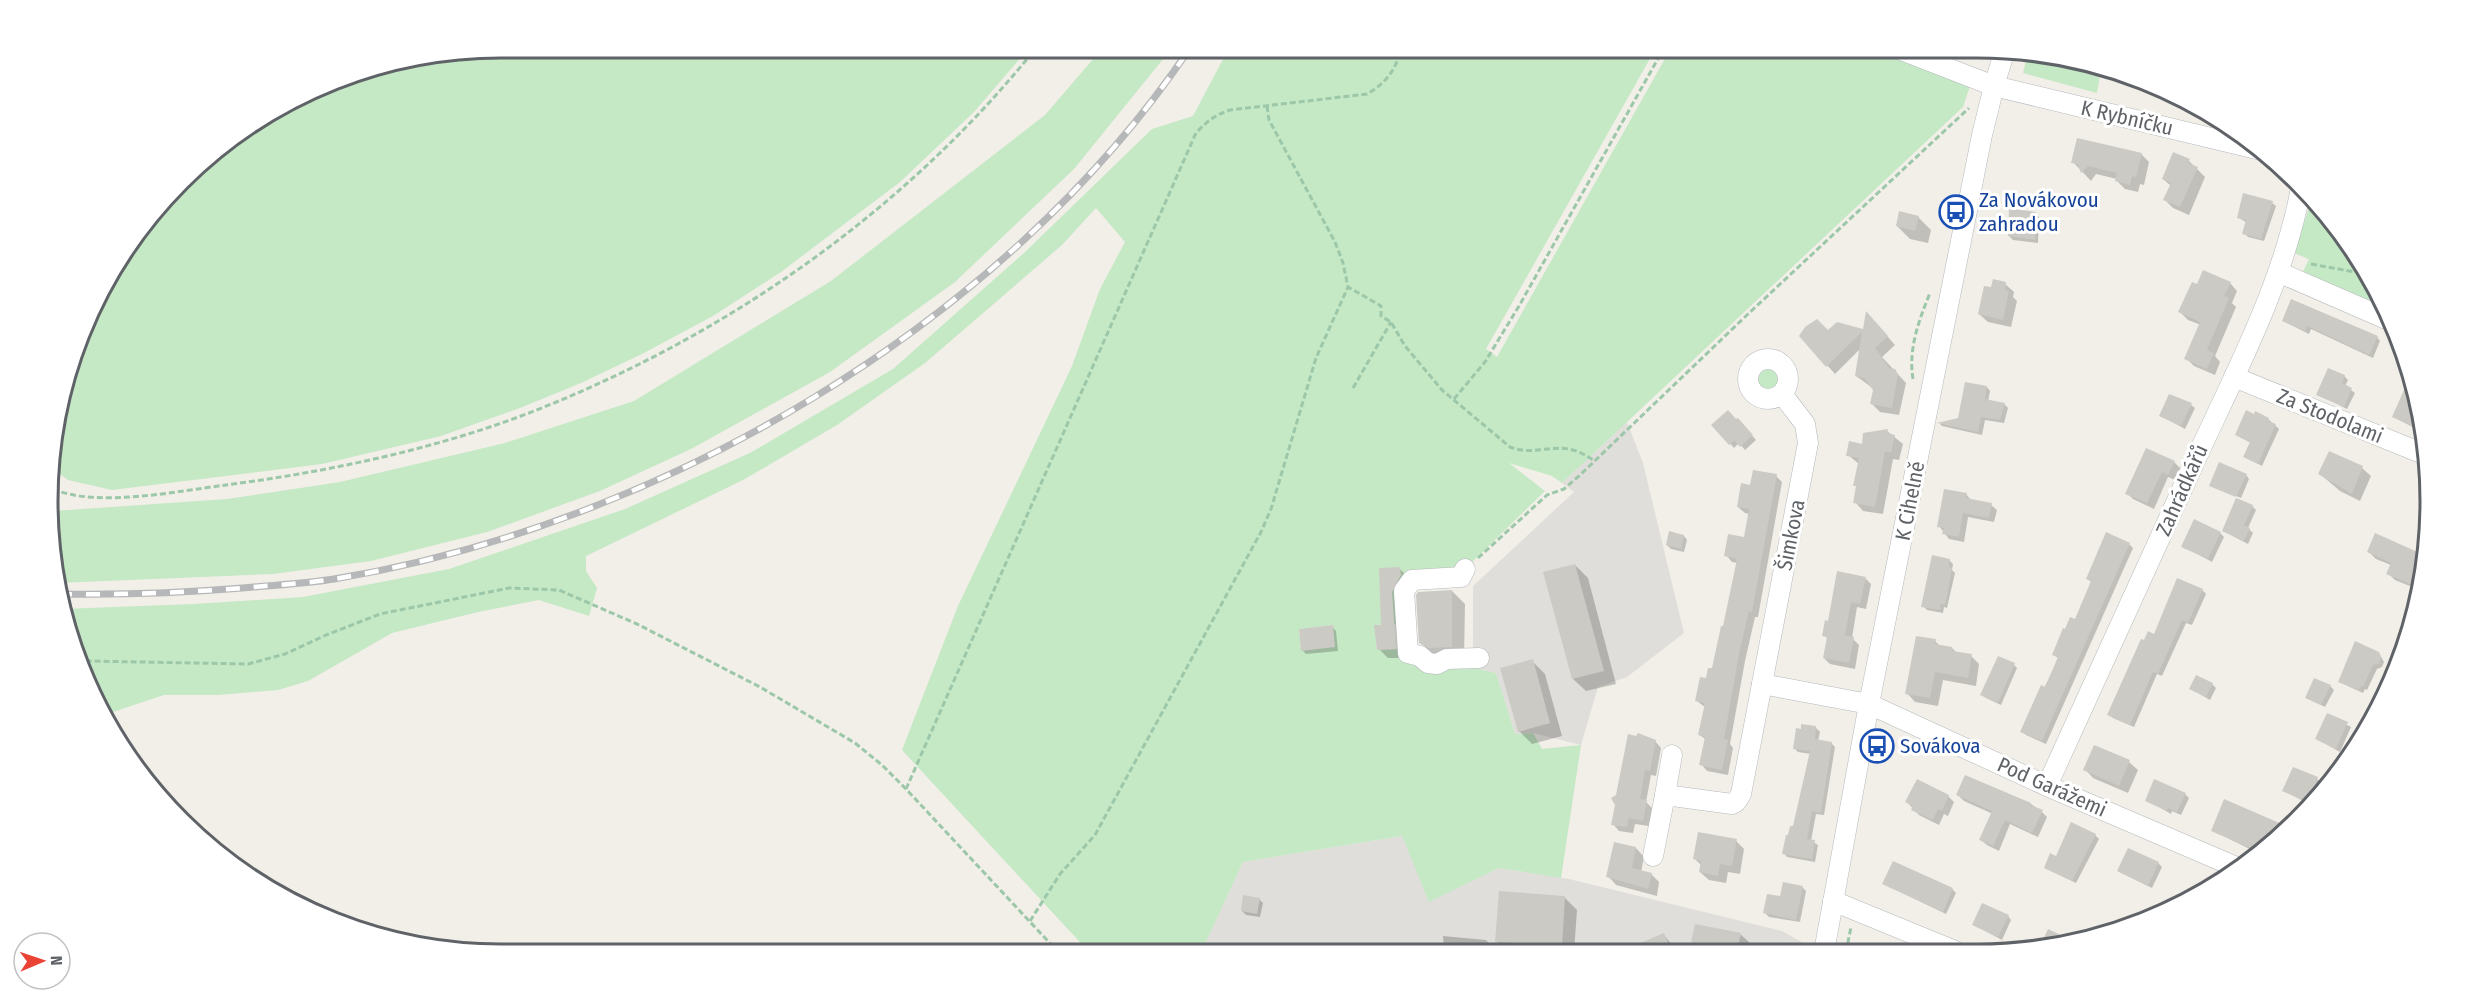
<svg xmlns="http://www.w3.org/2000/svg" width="2478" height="1003" font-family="'Fira Sans Condensed',sans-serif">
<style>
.industrial{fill:#e0deda}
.green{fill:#c5e8c5;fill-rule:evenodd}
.shadow{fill:#0003}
.building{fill:#cccac5}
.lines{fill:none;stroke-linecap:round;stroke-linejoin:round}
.minor-casing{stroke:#b5b8bc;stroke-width:21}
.path{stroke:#9cc7a9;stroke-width:3;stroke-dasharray:6 3;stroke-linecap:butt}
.minor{stroke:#fff;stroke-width:20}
.rail-casing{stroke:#b6b7b8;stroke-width:7}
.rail{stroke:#fff;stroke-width:4.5;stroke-dasharray:14;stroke-linecap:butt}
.labels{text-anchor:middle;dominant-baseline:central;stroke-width:6;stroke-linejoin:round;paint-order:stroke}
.street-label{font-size:21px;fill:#5f6368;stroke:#fff}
.transit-label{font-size:21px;fill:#164399;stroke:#fff;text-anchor:start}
.rim{fill:none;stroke:#5f6368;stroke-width:3}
</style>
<rect width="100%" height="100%" fill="#f1efe8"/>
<g class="industrial">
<path d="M1627,422L1643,463L1684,633L1627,677L1598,687L1581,745L1533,733L1515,734L1496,673L1473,668V586L1574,492L1562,483Z"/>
<path d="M1402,836L1457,888L1499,868L1569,879L1782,931L1807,945L1806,952L1201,953L1243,862Z"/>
</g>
<g class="green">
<path d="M502,48H1029L974,112L900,182L781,272L713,316L642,354L581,383L520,408L441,436L322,464L112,490L68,480L57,472L53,465L52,442L72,355L109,275L203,160L274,109L355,72Z"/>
<path d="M1101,48H1172L1074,169L955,282L830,372L693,448L600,491L487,532L371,561L273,574L57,583L54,511L227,499L340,482L505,443L634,401L831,281L1045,115L1094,58Z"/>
<path d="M1229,48H1656L1486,349L1497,357L1671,48H1873L1970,86L1963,107L1562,483L1552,476L1509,463L1545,491L1465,569L1404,591L1408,653L1496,673L1515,734L1533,733L1542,749L1581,745L1561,878L1499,868L1429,902L1402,836L1243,862L1201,953H1090L902,750L958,606L1072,366L1100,289L1125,242L1096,208L1062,245L925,363L837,425L743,480L586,556V571L597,588L589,616L539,600L478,612L392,633L308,681L278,690L218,695H164L104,715L83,675L62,609L194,604L303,597L449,569L625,509L750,453L893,369L1024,253L1152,129L1193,116ZM1398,624L1399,649L1377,650L1375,625ZM1333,625L1301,650L1299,629Z"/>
<path d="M2027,56L2101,69L2097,93L2023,73Z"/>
<path d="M2312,199C2340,230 2373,275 2388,315L2301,276L2309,259L2294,253Z"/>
<circle cx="1768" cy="380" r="12"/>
</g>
<g class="shadow">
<path d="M1965,48H1978L1977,53Z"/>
<path d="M2141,154L2149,162L2144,185L2140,184L2138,192L2125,189L2117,181V179L2096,174L2091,181L2073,162Z"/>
<path d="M2189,161L2205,177L2189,215L2173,208L2165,200L2171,186L2163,179Z"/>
<path d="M2272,203L2276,206L2264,241L2248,237L2244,233L2247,223L2238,217Z"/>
<path d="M2035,213L2039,217L2038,243L2013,240L2009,236Z"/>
<path d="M1918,217L1931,230L1928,243L1910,239L1897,226Z"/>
<path d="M2230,283L2237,291L2232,303L2236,307L2215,356L2220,362L2215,375L2194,366L2186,358L2201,325L2188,320L2180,312Z"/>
<path d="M2005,284L2014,292L2013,297L2017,301L2011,327L1988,322L1979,314L1992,289Z"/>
<path d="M1874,321L1895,345L1882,357L1906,383L1899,415L1880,412L1872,404L1874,389L1856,376L1861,348L1835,374L1801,336L1864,330Z"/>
<path d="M2283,321L2377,337L2380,341L2373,358L2311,329L2309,334Z"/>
<path d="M2409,370L2414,384L2422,427L2420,431L2394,417L2410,379L2407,375Z"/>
<path d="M2344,376L2348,380L2345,386L2355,393L2347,409L2318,394Z"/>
<path d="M1987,387L1990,391L1988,402L2004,404L2008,408L2004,423L1985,420L1982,435L1942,426L1940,424L1959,419Z"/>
<path d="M2191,405L2195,408L2185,429L2161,416Z"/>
<path d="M2268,419L2279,429L2262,466L2245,457L2251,443L2236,435Z"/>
<path d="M1738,420L1756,440L1745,450L1739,443L1734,448L1713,425Z"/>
<path d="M1887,431L1903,444L1899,460L1893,459L1883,514L1863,511L1855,502L1858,488L1855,485L1859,464L1848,455Z"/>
<path d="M2174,462L2180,468L2175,480L2168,477L2154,509L2133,499L2127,493Z"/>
<path d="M2362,468L2371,476L2360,501L2340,491L2320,474Z"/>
<path d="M2246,475L2249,479L2241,498L2213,486Z"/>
<path d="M1776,476L1782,482L1758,617H1755L1745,661L1730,744L1733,748L1728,775L1707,771L1701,764L1706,740L1700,735L1706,708L1697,701L1714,670L1738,563L1732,562L1726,555L1745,539L1749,514L1745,513L1738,507L1751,487Z"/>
<path d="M1966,494L1971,500L1991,505L1997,510L1994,522L1968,517L1964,542L1949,539L1939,526Z"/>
<path d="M2252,506L2256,510L2248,528L2253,533L2248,544L2223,531Z"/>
<path d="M2220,533L2224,537L2212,562L2183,546Z"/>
<path d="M1684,536L1687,540L1684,552L1671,549L1667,545Z"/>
<path d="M2129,544L2133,548L2046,744L2026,735L2022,731L2059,659L2053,654L2076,621L2092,583L2088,579Z"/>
<path d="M2369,552L2421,555L2426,561L2417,589L2395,580L2388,573L2391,565L2376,559Z"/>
<path d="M1949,560L1953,564L1952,570L1955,573L1947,608L1944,607L1943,613L1927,610L1923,606Z"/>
<path d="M1575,565L1588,578L1616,684L1586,691L1573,679Z"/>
<path d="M1400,569L1409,578L1404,658H1388L1379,649L1383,626L1380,570Z"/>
<path d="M1865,578L1871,584L1866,609L1857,607L1852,638L1859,645L1855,669L1830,664L1824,658L1828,639L1824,635L1829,623Z"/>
<path d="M2202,590L2206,594L2192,625L2186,623L2162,676L2157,674L2134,727L2113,718L2109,714L2155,636Z"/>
<path d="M1452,591L1465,604L1464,659L1434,656L1421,643Z"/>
<path d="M1332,627L1336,631L1338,651L1306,654L1302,650Z"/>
<path d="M1935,641L1940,646L1952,648L1957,653L1971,656L1979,664L1976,686L1943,680L1938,706L1915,702L1907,693Z"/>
<path d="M2379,653L2384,662L2382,667L2377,669L2367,690L2365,689L2363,693L2339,682Z"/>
<path d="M1532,661L1545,674L1562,736L1532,744L1519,731Z"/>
<path d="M2014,665L2017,668L2001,705L1986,698L1982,695Z"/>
<path d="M2212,684L2216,688L2210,700L2191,689Z"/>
<path d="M2330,686L2334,690L2325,707L2307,698Z"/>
<path d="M2328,715L2351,727L2340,752L2317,739Z"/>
<path d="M1816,728L1820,732L1818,741L1831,743L1835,747L1824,815L1816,814L1811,841L1818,845L1815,862L1787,857L1784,853L1795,828L1811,754L1798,752L1794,748Z"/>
<path d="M1655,741L1661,748L1656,776L1651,775L1646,802L1652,808L1649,826L1635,824L1633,833L1619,831L1613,824L1618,796Z"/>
<path d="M2095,747L2129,762L2138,770L2128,793L2093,778L2085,769Z"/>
<path d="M1966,777L2031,804L2042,812L2047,817L2038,837L2010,824L1999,851L1987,845L1981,840L1993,814L1964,801L1958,795Z"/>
<path d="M2317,779L2321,782L2318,788L2321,791L2309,804L2284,791Z"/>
<path d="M2185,794L2189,798L2181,815L2172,811L2171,814L2147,800Z"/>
<path d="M1948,796L1954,802L1948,816L1944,814L1939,825L1919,815L1907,802Z"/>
<path d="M2283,827L2286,830L2275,843L2258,853L2213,831Z"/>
<path d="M2095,835L2099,839L2076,883L2045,868L2057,858Z"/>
<path d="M1736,841L1744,849L1740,874L1728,872L1726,883L1709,880L1700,872L1702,866L1695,859Z"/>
<path d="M1636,848L1644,857L1641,872L1651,874L1659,882L1657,896L1616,885L1608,876Z"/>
<path d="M2158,863L2162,867L2152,888L2118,871Z"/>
<path d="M1884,884L1952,889L1956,893L1946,914Z"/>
<path d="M1802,887L1806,891L1800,922L1769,917L1765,913L1782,898Z"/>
<path d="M1565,898L1577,910L1574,952H1508L1496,941Z"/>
<path d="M1259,899L1263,903L1260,917L1246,915L1242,911Z"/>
<path d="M2008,916L2011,920L2002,940L1974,925Z"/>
<path d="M1740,934L1749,942L1746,952H1713L1701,950L1692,941Z"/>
<path d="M1664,935L1678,952H1637L1635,946Z"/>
<path d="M1443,936L1486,940L1498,952L1444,953Z"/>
<path d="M1883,946L1894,951H1881Z"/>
</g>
<g class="building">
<path d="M2077,138L2142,153L2136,177L2132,176L2130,185L2115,181L2117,173L2088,166L2081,173L2078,164L2071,163Z"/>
<path d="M2173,152L2190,159L2188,163L2198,167L2180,207L2163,200L2171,183L2162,179Z"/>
<path d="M2243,193L2273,201L2261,239L2242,234L2246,220L2237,218Z"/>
<path d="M2009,208L2036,212L2035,240L2008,236Z"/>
<path d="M1899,211L1919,216L1915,231L1896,226Z"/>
<path d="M2203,270L2231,282L2224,296L2229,298L2207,350L2214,353L2207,369L2184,359L2200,322L2178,312L2192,282L2197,284Z"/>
<path d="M1993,279L2006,282L2005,290L2009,291L2003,320L1978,314L1984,286L1991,287Z"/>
<path d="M2291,299L2378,336L2369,355L2307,326L2305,331L2282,321Z"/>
<path d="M1866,311L1888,336L1875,348L1889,368L1895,369L1898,374L1892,408L1870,404L1873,390L1864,378L1855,376L1862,332L1826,367L1799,336L1805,327L1817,319L1828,330L1837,322L1863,329Z"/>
<path d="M2328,368L2345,375L2342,383L2352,388L2344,407L2316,395Z"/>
<path d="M2411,374L2420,419L2416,428L2392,417Z"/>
<path d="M1965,382L1987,386L1985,399L2005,403L2000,420L1981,417L1978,432L1937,423L1958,418Z"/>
<path d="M2169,394L2192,403L2181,426L2159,416Z"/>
<path d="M1728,410L1736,419L1738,418L1753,435L1740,447L1734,440L1729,445L1711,425Z"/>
<path d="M2246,410L2254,414L2255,411L2269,418L2268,421L2276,424L2258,464L2243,457L2250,442L2235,435Z"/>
<path d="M1888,429L1887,433L1895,435L1891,453L1885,451L1875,507L1853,503L1856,486H1853L1859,458L1846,456L1849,441L1862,444L1863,433Z"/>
<path d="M2146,448L2175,461L2168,475L2162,472L2147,503L2125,494Z"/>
<path d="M2329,451L2363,466L2352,494L2318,474Z"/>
<path d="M2219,462L2247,474L2236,497L2209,486Z"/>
<path d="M1753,470L1777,474L1752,612L1749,611L1739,654L1724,739L1728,740L1722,770L1699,765L1705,737L1698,735L1705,703L1695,701L1700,677L1706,678L1708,668H1712L1721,626H1723L1737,559L1724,556L1728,534L1744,537L1749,509L1737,507L1741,483L1750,485Z"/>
<path d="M1944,489L1967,493L1966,498L1992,503L1989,518L1963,513L1959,537L1942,534L1944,528L1937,527Z"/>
<path d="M2236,498L2253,505L2244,525L2250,528L2244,541L2222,531Z"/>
<path d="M2194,519L2221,532L2208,559L2181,547Z"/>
<path d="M1669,531L1684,535L1681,549L1666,545Z"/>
<path d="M2106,532L2130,543L2042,741L2020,732L2041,685L2045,687L2058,657L2052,655L2063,628L2065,629L2070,617L2075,619L2091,581L2086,579Z"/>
<path d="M2375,533L2422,554L2410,584L2386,574L2391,563L2367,552Z"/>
<path d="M1932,555L1950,559L1949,567L1952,568L1946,601L1944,605L1941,604L1940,610L1921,607Z"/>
<path d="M1575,564L1604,671L1572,679L1543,572Z"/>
<path d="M1400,567L1401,575L1392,592L1396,649L1377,650L1374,625H1381L1379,568Z"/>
<path d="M1837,571L1866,577L1860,604L1851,602L1845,635L1854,637L1849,663L1823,658L1827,637L1822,636L1825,620L1828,621Z"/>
<path d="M2177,578L2203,589L2188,623L2182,620L2158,674L2153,672L2130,725L2107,715L2141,639L2144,640L2148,631L2154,634Z"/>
<path d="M1452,590V647L1429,648L1419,643L1416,595L1418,592Z"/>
<path d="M1333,625L1335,647L1301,651L1299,629Z"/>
<path d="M1916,636L1936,639L1935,644L1952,647V651L1972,654L1968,678L1935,672L1930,698L1905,694Z"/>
<path d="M2355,641L2379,652L2381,657L2379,664L2373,665L2363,687L2361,686L2359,690L2338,682Z"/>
<path d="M1998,656L2015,663L1998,703L1980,695Z"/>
<path d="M1533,659L1550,723L1518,732L1500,668Z"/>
<path d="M2196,675L2213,683L2206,697L2189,689Z"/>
<path d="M2314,678L2331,685L2321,705L2305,698Z"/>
<path d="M2327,713L2348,722L2336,749L2315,739Z"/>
<path d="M1801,724L1816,726L1815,739L1832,742L1821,813L1812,811L1807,839L1815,840L1812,859L1782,854L1786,835H1788L1790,826H1793L1810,751L1793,749L1796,728L1801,729Z"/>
<path d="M1638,733L1656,740L1650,771L1645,770L1640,799L1647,800L1643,821L1629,818L1627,827L1611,825L1615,805L1611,798L1616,795L1628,734L1636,736Z"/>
<path d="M2094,745L2130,760L2119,786L2083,770Z"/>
<path d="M2293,767L2318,777L2315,785L2319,787L2310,803L2282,791Z"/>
<path d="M1965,775L2031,803L2030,805L2043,810L2032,833L2005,820L1993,846L1979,840L1992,811L1956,795Z"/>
<path d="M1917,779L1949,795L1942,811L1938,809L1933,820L1911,810L1913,806L1905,802Z"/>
<path d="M2154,779L2186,793L2177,812L2168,808L2167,811L2145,801Z"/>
<path d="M2224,799L2284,825L2277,841L2260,852L2211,831Z"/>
<path d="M2071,822L2096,834L2072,881L2044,868L2050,853L2056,856Z"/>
<path d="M1698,832L1737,839L1732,866L1720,864L1718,876L1699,872L1701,861L1693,859Z"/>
<path d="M1614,842L1636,847L1632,868L1652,873L1648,889L1606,877Z"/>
<path d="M2128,848L2159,862L2148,886L2117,871Z"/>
<path d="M1893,861L1953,888L1943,912L1882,884Z"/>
<path d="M1783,882L1803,886L1796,920L1763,913L1767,894L1780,896Z"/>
<path d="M1499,891L1565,896L1562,947L1495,942Z"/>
<path d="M1243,895L1260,898L1257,914L1241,911Z"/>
<path d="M1982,903L2009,915L1998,937L1972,925Z"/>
<path d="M1695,924L1741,933L1737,951L1691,942Z"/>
<path d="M2048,929L2073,941L2038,951Z"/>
<path d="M1664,933L1672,952H1619Z"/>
</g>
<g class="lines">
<defs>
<g id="minor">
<path d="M1896,48L1994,86L2261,150"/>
<path d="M2278,272L2391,321"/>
<circle cx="1768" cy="379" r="20"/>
<path d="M2234,377L2426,455"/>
<path d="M1465,569L1461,577L1412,580L1404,591L1408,653L1420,656L1428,663L1437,664L1447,659L1479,658"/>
<path d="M2401,657L2407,644"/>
<path d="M1762,684L1869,704L2047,786L2236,867"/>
<path d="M2047,786C2098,674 2149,562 2200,450C2239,366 2284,280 2301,188"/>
<path d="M1665,795L1672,755"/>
<path d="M1653,856L1665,795L1732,804L1736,802L1741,794L1808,443L1805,424L1782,394"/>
<path d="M1833,901L1955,951"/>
<path d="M1824,952L1869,704L1982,135L1994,86L2004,53"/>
</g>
</defs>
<use href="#minor" class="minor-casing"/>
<g class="path">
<path d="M1267,106L1269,120L1335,242L1343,263L1348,287L1381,306V316L1391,322L1405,346L1442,390L1510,447C1533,456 1552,444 1573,450C1581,452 1588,457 1595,461"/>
<path d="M2311,264L2366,274"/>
<path d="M1913,379C1908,349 1919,320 1930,293"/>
<path d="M1353,388L1391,322"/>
<path d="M1454,399L1485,362L1519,306L1664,48"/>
<path d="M53,489C97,508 178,491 226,485C325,472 427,451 521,416C719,341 903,214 1036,48"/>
<path d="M1478,558L1547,495L1564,489L1579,476L1748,314L1969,108"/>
<path d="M77,658L88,661L248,664L285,654L326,635L380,614L509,588L559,590L637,624L760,687L855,743L882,765L906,789L1060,954"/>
<path d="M88,661L102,711"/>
<path d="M906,789L1196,133C1207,121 1215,115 1230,110L1367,94C1387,82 1396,70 1401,48"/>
<path d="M1030,921L1060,874L1095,835L1261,532L1271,509L1316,358L1348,287"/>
<path d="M1846,952L1851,927"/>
</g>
<use href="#minor" class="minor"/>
<defs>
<path id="rail" d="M58,594C119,595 181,593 242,588C272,585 304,584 334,579C660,525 1004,325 1190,48"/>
</defs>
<use href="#rail" class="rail-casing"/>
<use href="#rail" class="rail"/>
</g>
<defs>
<symbol id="bus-ring" viewBox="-11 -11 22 22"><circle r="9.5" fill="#fff" stroke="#1a4fb4" stroke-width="1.5"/><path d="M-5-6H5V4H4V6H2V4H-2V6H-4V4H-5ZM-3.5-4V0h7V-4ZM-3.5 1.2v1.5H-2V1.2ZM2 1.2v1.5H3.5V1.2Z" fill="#1a4fb4"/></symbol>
</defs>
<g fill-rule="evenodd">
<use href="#bus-ring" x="1937" y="193" width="38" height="38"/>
<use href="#bus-ring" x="1858" y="727" width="38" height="38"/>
</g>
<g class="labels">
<g class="street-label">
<text transform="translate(2127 118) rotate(13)">K Rybníčku</text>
<text transform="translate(2330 416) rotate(22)">Za Stodolami</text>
<text transform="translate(2182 490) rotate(-66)">Zahrádkářů</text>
<text transform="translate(1910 501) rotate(-79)">K Cihelně</text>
<text transform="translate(1791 535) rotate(-79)">Šimkova</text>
<text transform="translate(2052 787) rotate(24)">Pod Garážemi</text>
</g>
<g class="transit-label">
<text x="1979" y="200">Za Novákovou<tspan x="1979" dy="24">zahradou</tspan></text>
<text x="1900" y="746">Sovákova</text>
</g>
</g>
<path d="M0 0H2478V1003H0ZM501 58H1977A443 443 0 0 1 2420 501V501A443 443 0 0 1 1977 944H501A443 443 0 0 1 58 501V501A443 443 0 0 1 501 58Z" fill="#fff" fill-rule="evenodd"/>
<path class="rim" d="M501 58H1977A443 443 0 0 1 2420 501V501A443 443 0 0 1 1977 944H501A443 443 0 0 1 58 501V501A443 443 0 0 1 501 58Z"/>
<g transform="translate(42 961) rotate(88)"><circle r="28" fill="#ffffff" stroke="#bfc1c3" stroke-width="1.5"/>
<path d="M0-4.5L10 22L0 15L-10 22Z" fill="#ea4335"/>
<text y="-9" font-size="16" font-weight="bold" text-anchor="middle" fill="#5f6368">N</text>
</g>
</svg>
